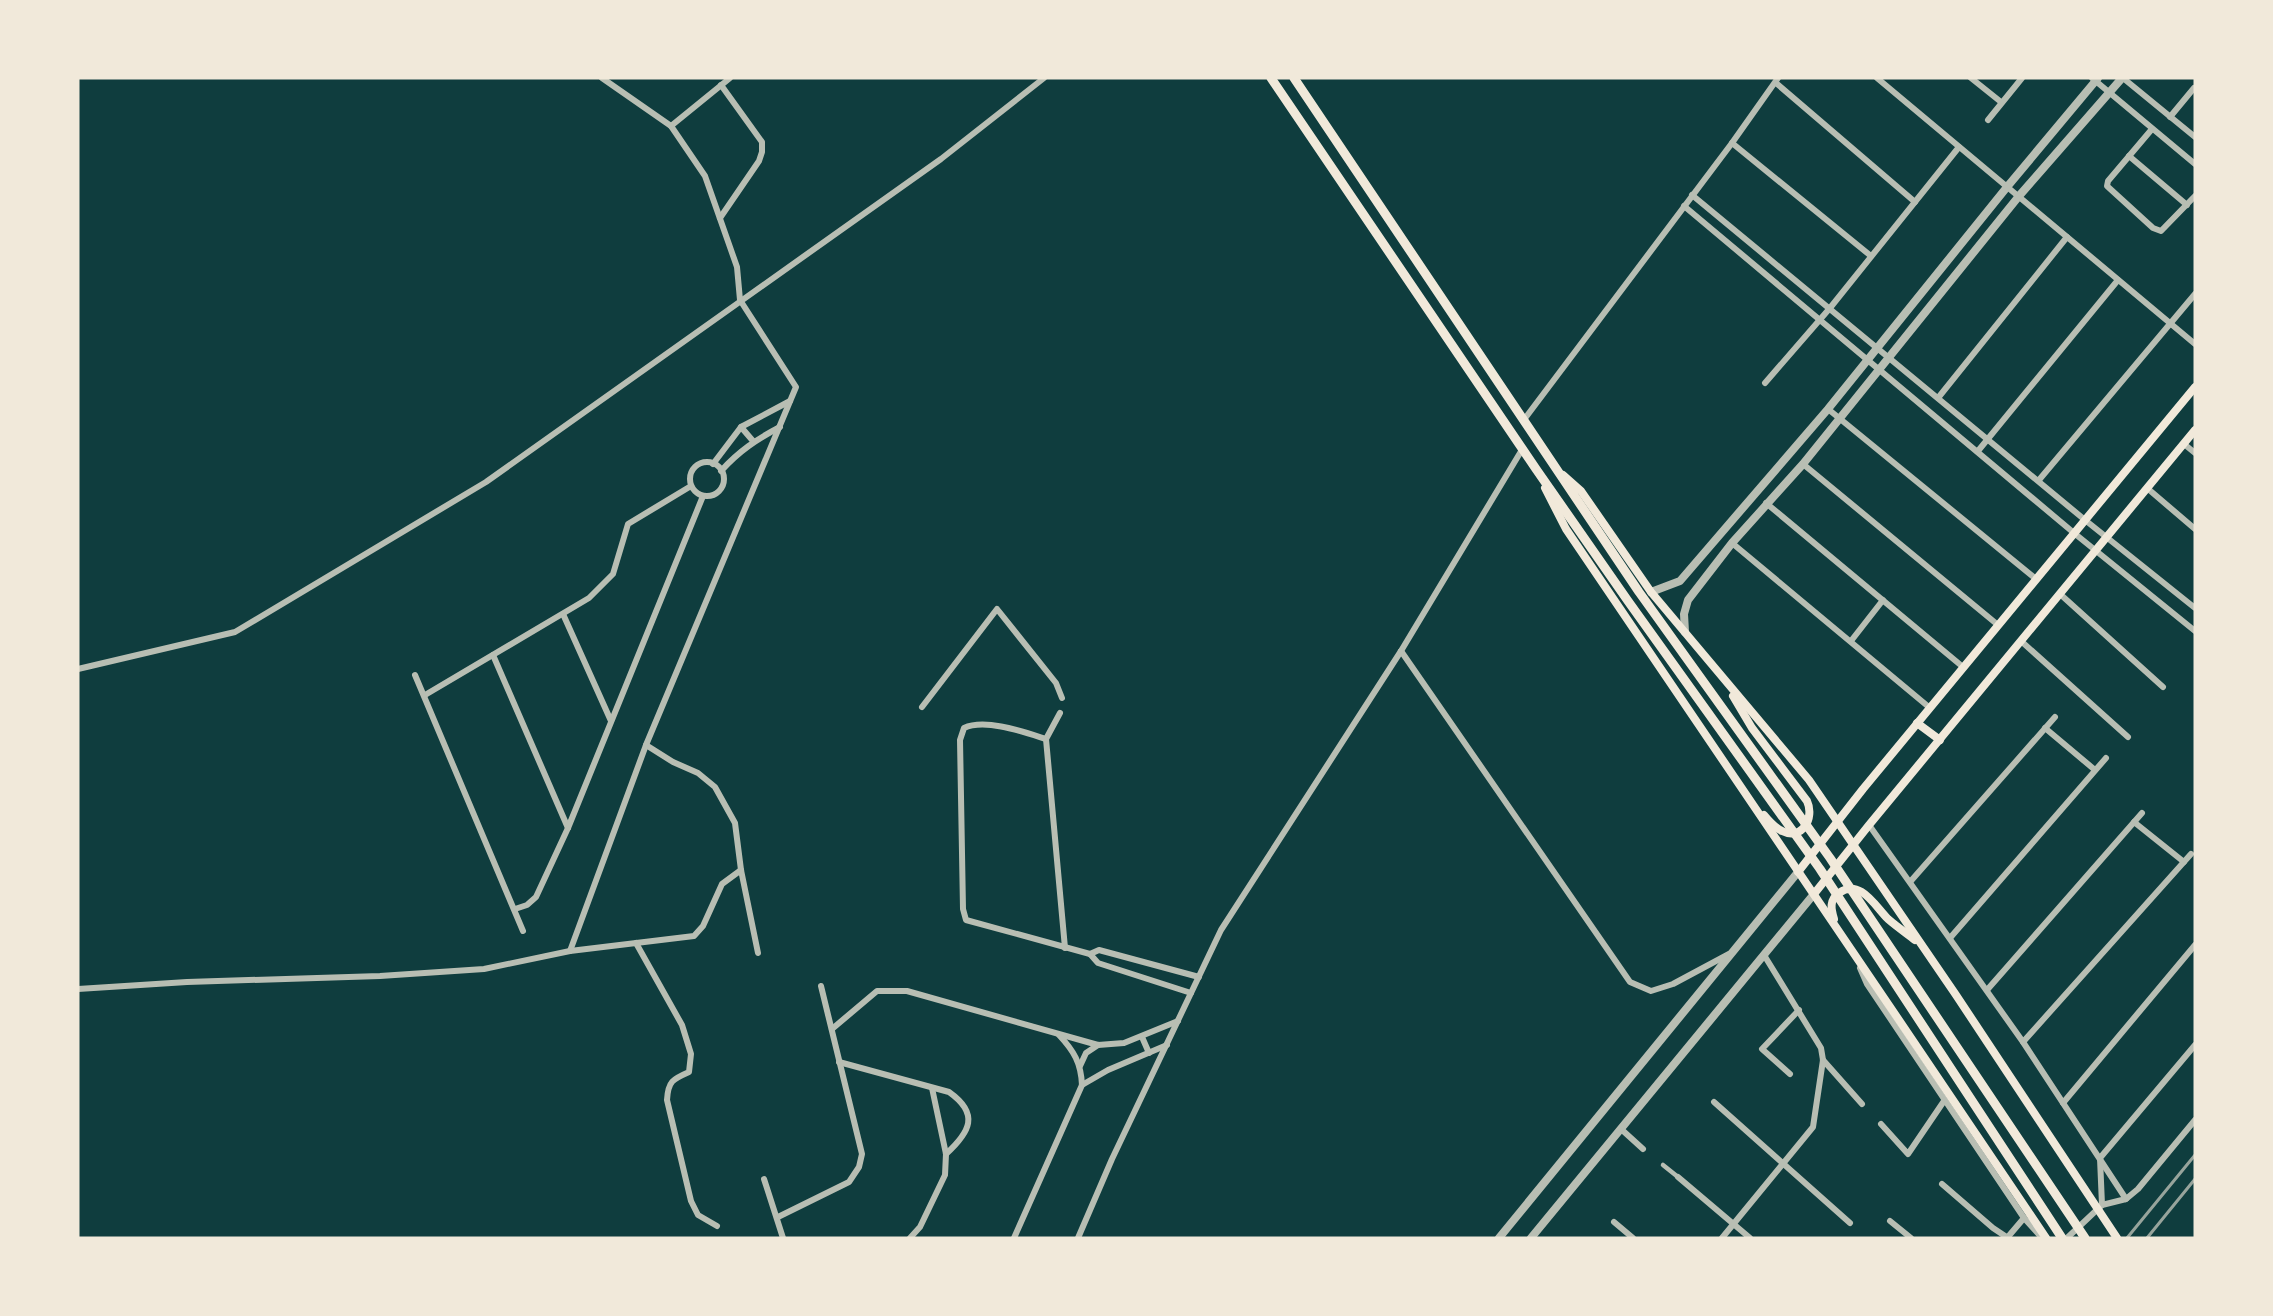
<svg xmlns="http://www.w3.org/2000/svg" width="2273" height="1316" font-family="'Work Sans',sans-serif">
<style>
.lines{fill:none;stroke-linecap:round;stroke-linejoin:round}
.pedestrian{stroke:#b8beb3;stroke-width:4.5}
.minor{stroke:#b8beb3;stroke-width:6}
.tertiary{stroke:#b8beb3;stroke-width:8}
.secondary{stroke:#f1e9da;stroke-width:8}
.trunk{stroke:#f1e9da;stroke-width:9}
.rail{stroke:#97a49c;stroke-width:3}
</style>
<rect width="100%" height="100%" fill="#0f3d3e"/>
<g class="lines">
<path class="pedestrian" d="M1663,1165L1678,1177"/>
<g class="minor">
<path d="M1877,78L2195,344"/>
<path d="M1971,78L2001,102"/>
<path d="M2092,78L2195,164"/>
<path d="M2123,78L2195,137"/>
<path d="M1776,83L1915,202"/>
<path d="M2170,117L2194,88"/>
<path d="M1988,120L2022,78"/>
<path d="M671,126L730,78"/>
<path d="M2152,129L2108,181L2107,186L2153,228L2161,231L2195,196"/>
<path d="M1732,143L1871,256"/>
<path d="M2129,156L2187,205"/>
<path d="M1692,195L2085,520L2195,608"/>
<path d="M1684,206L2074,533L2195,631"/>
<path d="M720,218L759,161L762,152V142L721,85"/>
<path d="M1765,383L1830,308L1959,147"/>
<path d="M1938,398L2067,237"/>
<path d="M1828,409L2036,579"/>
<path d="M1523,421L1732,143L1778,78"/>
<path d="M741,427L753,441"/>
<path d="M2184,444L2195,453"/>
<path d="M1978,451L2118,280"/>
<circle cx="707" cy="479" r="17"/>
<path d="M713,464L741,427L790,401"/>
<path d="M1803,464L1998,625"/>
<path d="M721,471C739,451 757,439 780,427"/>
<path d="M2039,480L2195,294"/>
<path d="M2147,488L2195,529"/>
<path d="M1766,503L1963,667"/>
<path d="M1732,543L1930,708"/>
<path d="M2060,594L2163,687"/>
<path d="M563,614L611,721"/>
<path d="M1851,641L1883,600"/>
<path d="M2021,641L2128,737"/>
<path d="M1401,651L1630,982L1651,991L1673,984L1729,954"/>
<path d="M493,655L568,828"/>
<path d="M78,669L235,632L486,482L941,159L1044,78"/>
<path d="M415,675L523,931"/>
<path d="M425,695L589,598L613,574L628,524L691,486"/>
<path d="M922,707L997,609L1056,683L1062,698"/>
<path d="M1060,713L1046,739L1065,948"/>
<path d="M2045,728L2095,770"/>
<path d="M1046,739C1024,732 985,718 964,728L960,740L963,909L966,920L1090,954L1098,963L1191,993"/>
<path d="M646,745L673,762L698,773L715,787L735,823L741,870L758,953"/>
<path d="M2134,822L2184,862"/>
<path d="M1869,825L2023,1042L2126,1199"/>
<path d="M1910,882L2055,717"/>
<path d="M515,909L527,905L536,897L568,828L703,496"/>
<path d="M1950,938L2106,758"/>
<path d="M636,943L682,1025L691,1054L689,1072C673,1079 668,1081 667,1100L691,1201L698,1215L717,1226"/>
<path d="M570,951L646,745L796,387L740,300L737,267L705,176L671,126L602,78"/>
<path d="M1090,954L1099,950L1199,977"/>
<path d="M1860,968L1867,984L2024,1218L2042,1238"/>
<path d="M78,989L187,982L380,976L484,969L570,951L694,936L703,926L722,884L741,870"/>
<path d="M1987,990L2142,813"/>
<path d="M832,1029L877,991H907L1098,1045L1124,1043L1178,1021"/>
<path d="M1142,1037L1149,1053"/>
<path d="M2023,1042L2191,854"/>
<path d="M1823,1060L1862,1104"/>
<path d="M839,1062L949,1092C980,1114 970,1132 946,1154"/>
<path d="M1080,1066L1086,1053L1098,1045"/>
<path d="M1790,1074L1762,1049L1799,1010"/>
<path d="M1082,1085L1108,1070L1167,1045"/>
<path d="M1714,1102L1850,1223"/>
<path d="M2063,1103L2195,945"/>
<path d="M1881,1124L1908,1154L1944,1101"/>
<path d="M1621,1129L1643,1149"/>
<path d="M1678,1177L1750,1238"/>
<path d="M764,1179L783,1238"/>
<path d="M1942,1184L1993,1228L2008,1238"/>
<path d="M2102,1205L2126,1199L2138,1189L2195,1120"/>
<path d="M778,1217L849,1182L859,1167L862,1154L821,986"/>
<path d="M1890,1221L1911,1238"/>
<path d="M1614,1222L1633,1238"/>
<path d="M910,1238L920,1227L945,1175L946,1154L932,1088"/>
<path d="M1014,1238L1082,1085C1081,1063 1074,1051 1059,1035"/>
<path d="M1078,1238L1112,1159L1221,930L1401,651L1523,448"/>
<path d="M1722,1238L1813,1127L1823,1060L1821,1048L1764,955"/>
<path d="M2007,1238L2024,1218"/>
<path d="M2067,1238L2102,1205L2100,1158L2195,1045"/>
</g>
<g class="tertiary">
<path d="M1651,592L1680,581L1828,409L2007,187L2098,78"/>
<path d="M1685,632L1684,614L1688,600L1732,543L1803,464L2019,196L2122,78"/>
<path d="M1499,1238L1798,872"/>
<path d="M1531,1238L1814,894"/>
</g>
<g class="secondary">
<path d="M1563,475L1581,491L1651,592L1809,780L1956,995L2117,1238"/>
<path d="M1545,488L1566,529C1726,766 1887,1001 2046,1238"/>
<path d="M1733,696L1752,728L1807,801C1815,818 1802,841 1782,831C1775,828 1769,821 1764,815"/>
<path d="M1917,723L1940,740"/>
<path d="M1798,872L1863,789L2195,387"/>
<path d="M1814,894L1869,825L2195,430"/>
<path d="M1834,919C1831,909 1829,900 1839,893C1860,878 1875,906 1888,919C1896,926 1906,933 1915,940"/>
</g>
<g class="trunk">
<path d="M1271,78L1536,469L1628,601L1820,869L2062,1238"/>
<path d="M1294,78L1639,592L1830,858L2085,1238"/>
</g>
<g class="rail">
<path d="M2127,1238L2195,1155"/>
<path d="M2147,1238L2195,1179"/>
</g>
</g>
<rect width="2273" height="1316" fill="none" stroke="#f1e9da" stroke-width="159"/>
</svg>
